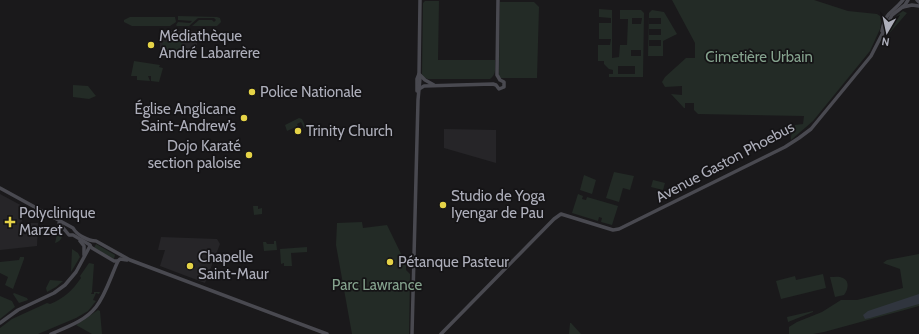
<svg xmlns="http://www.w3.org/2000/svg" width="919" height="334" font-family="Cabin,sans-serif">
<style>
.built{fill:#262528}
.green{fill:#232b26;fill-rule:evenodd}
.water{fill:#30353e}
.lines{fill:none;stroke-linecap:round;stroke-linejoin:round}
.secondary{stroke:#494950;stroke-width:3.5}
.poi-dot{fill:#e5d347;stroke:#151416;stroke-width:1.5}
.labels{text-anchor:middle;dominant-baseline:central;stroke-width:3.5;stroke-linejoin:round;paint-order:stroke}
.poi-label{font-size:15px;fill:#adaeba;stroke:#151416;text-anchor:start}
.park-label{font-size:15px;fill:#85a38e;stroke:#151416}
.street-label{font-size:15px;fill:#adaeba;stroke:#151416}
</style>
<rect width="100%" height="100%" fill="#1a191b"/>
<g class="built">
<path d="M160,31H197V57L194,56H160Z"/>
<path d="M444,129L496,130V163L444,148Z"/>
<path d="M0,194L26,208L20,226L30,227V223H38L37,246L0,250Z"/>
<path d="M161,237L217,239L220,244L205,283L160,266L165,250H158Z"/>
</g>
<g class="green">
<path d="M672,0H814L848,11L877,14L880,16L881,22L880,29L870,51L813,121L791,140C790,134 795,131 795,125L803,124L804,116L698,114L694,110V103H685V108H684L671,94L682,95V86L665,87L662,82L665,77L686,58H695V43Z"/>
<path d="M425,1H439L438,60H495C495,67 497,74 490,79H428L423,77L422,74L423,3Z"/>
<path d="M500,2H534L539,7L537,78H501L499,77Z"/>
<path d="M599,9L612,10V58L619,57L620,45H627L628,19H620V10H641L644,13L643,77H609V74H613V70L609,69L604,64V61H598V45H610L611,39H599V23H611V18L599,17ZM632,18H642L641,24H632ZM631,50H641V56H631ZM618,66H635V74H618Z"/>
<path d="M652,10L664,12L677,34L663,41V56H648L649,13ZM649,18H661V24H649ZM649,29H661V35H649ZM649,40H661V46H649Z"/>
<path d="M903,11L907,13L886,37C889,26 893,17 903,11Z"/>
<path d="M178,16L217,17L220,18L221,22L217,26H192L199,20H212L214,22L216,20L214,18H198L189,26H177L176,25L178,22L190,23L192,21L178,20Z"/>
<path d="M130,17H175L176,22L170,26H132L124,22V20Z"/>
<path d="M163,31H177V34H181L178,35V38L168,40V34L165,33L164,35Z"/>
<path d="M163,40V42L182,41V51H162Z"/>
<path d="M134,61L160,65L159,67L163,68L159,82L151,81V76H148L150,81L137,80V76H131Z"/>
<path d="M73,85L88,86L96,96L89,99L73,97Z"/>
<path d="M299,118L302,119L306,127L304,128L301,122L297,124L298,126L287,131L285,125Z"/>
<path d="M614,172L634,176L630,190L623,188L619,202L606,198Z"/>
<path d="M584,175L596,180L592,194L580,190Z"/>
<path d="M653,180L665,183L663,190L651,187Z"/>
<path d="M578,194L583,196L582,199L586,200L587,197L618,206L612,225L601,222L602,218L599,217L598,221L572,213Z"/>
<path d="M253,206H258V209L262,208V214L254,215Z"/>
<path d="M362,222L363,228L387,225L406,264V270L410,274V278L409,334H352L336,245L337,223Z"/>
<path d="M59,227C64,233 63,241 55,243Z"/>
<path d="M274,241H276L277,250L264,251L263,242H266L267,244H274Z"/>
<path d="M96,244L115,255L114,259L94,248Z"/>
<path d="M307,247V252L291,253L292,266H284V263L281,264L280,249Z"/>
<path d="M72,249L78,253L80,257L71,272Z"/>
<path d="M919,254V306L824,332L813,334H789V327L797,322L822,312L841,300H857L903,288L900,269L883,263L887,260Z"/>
<path d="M20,257H24V259L13,289L5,285L8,277L0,273V262L19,260Z"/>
<path d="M89,263L94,264L92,292L91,294H94V292H100L99,294L96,293L93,300L96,301L88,311L76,318L38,334H0V328L12,319L47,303L50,304C63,299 73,290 81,278L80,276Z"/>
<path d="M823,274L826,288L781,299L776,281L795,276L796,280Z"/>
<path d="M830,277C834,277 839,276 843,278C850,281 848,290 844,295L835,297Z"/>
<path d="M50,280L63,281L56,287L47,292L46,288Z"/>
<path d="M14,293L27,298L28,300L19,303L13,294Z"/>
<path d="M0,296L12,301L15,307L0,319Z"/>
<path d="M98,310L100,311L102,334H92L76,325Z"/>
<path d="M813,311V312L788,322L787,317Z"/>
<path d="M570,323H571L581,334H569Z"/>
</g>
<path class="water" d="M919,294V304L870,318L865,319L863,315L868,311Z"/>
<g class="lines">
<g class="secondary">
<path d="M917,0L919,2"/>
<path d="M903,7L912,5L919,6"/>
<path d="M882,31C886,10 892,14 903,0"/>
<path d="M420,75L425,80L434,85"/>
<path d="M419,89L424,86L493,84L496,85L499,89L504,87V82L500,80L497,75L498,0"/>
<path d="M417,91V79L419,74"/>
<path d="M0,188L73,228C77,235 88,241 96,241L130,260L327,334"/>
<path d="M59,223L69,235H73L90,245"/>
<path d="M80,241L84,246V255"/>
<path d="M90,246L92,248L114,261H118"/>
<path d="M0,323L18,310L54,293L65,285L76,272L90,246"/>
<path d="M51,334C67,327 85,321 96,307C106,294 111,276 118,261L120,259L127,260"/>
<path d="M412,334L418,100L420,78L419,74L420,0"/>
<path d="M441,334L554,219L561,214L613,230L619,229L785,147L799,138L811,129L871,56L892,15L905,5L908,0"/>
</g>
</g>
<g class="poi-dot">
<circle cx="151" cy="45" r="4"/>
<circle cx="252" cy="92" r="4"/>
<circle cx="244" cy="118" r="4"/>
<circle cx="298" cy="131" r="4"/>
<circle cx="249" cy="155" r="4"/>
<circle cx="443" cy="205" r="4"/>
<path d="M8 216h4v4h4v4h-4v4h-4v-4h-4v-4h4z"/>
<circle cx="390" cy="262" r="4"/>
<circle cx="190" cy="266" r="4"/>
</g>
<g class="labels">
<g class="poi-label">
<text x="159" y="36">Médiathèque<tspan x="159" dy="17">André Labarrère</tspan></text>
<text x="260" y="92">Police Nationale</text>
<text x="236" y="109" text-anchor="end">Église Anglicane<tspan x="236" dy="17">Saint-Andrew’s</tspan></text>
<text x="306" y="131">Trinity Church</text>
<text x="241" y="146" text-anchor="end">Dojo Karaté<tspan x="241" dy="17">section paloise</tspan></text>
<text x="451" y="196">Studio de Yoga<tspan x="451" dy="17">Iyengar de Pau</tspan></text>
<text x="19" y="213">Polyclinique<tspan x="19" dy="17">Marzet</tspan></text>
<text x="198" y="257">Chapelle<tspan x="198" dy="17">Saint-Maur</tspan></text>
<text x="398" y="262">Pétanque Pasteur</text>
</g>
<g class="park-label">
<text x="759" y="57">Cimetière Urbain</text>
<text x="377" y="285">Parc Lawrance</text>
</g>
<g class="street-label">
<text transform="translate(725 162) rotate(-28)">Avenue Gaston Phoebus</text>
</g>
</g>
<g transform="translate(887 32) rotate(189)" stroke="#151416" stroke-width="3" paint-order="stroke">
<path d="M0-3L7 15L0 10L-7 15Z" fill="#adaeba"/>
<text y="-6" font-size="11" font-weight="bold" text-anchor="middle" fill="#adaeba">N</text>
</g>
</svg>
